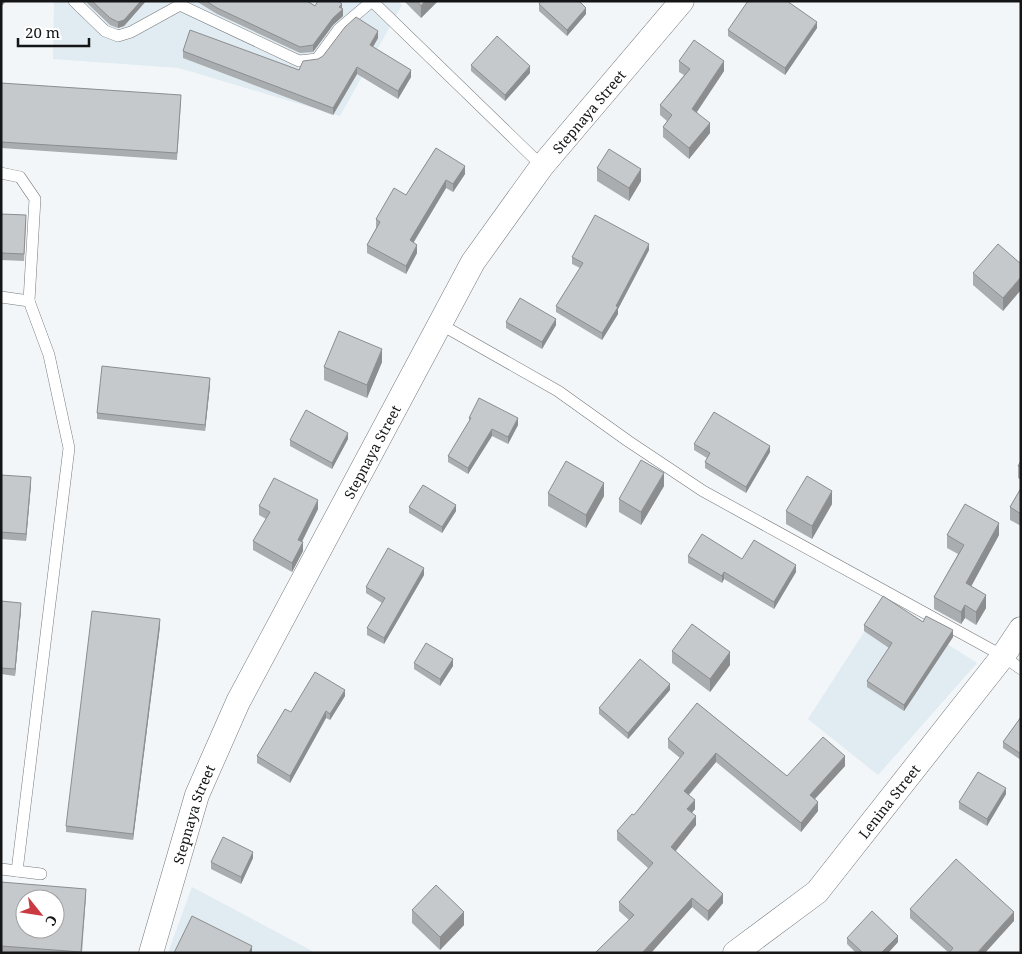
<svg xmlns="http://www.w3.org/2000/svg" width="1022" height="954" font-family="'Noto Serif',serif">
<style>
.built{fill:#e0ebf2}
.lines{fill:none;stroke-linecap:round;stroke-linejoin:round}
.service-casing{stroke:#767a7c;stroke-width:12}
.minor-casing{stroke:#767a7c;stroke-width:25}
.service{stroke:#fff;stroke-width:11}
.minor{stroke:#fff;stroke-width:24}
.wall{fill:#aaadaf}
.shaded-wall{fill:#8b8d8f}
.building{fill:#c6c9cc;stroke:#8b8d8f;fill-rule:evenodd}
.labels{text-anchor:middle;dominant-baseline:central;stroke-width:4;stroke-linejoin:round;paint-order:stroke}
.street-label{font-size:14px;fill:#141516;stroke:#fff}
</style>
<rect width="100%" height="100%" fill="#f2f6f8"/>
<g class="built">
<path d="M54,1H398L402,5L340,116L179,68L53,59Z"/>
<path d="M883,603L977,663L878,775L808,719Z"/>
<path d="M192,887L316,953H168Z"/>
</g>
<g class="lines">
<defs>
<g id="service">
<path d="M74,1L105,31L118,36L131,32L180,5L299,61L317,59L339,29L372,1L542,166"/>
<path d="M1,173L20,177L35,199L29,301"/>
<path d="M1,297L29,301L49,355L69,448L17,871"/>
<path d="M440,324L558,391L628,441L703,491L1003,656L1021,669"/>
<path d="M1,869L41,874"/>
</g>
<g id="minor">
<path id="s1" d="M151,953L197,795L238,702L473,262L542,166L682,1"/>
<path id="s2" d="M735,953L817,892L1003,656L1021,629"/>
</g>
</defs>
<use href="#service" class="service-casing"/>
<use href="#minor" class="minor-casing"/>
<use href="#service" class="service"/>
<use href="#minor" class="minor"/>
</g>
<g class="wall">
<path d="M86,1H146L124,26L118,28L110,25L86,2Z"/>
<path d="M196,1H307L315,6L342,9L343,16L333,25L313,52L300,53L217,14Z"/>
<path d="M404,1H438L421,18Z"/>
<path d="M539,4L586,14L567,36L539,11Z"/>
<path d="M817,28L785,75L728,36V30Z"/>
<path d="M378,38L373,47L411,77L398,99L357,74L333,115L183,58V51L299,70L318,59Z"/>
<path d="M679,61L724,71L697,112L710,133L689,159L663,137V127L667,121L660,115V105L684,75L679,72Z"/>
<path d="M471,65L530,73L505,101L471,71Z"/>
<path d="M1,83L181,101L177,160L1,148Z"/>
<path d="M436,148L465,174L453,192L446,188L414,242L417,253L406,274L367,253V245L376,228V219L406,195Z"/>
<path d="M597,168L641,181L629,201L597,181Z"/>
<path d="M1,214L26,221L24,261L1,260Z"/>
<path d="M649,250L618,309V314L602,340L556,312V306L580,268L572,264V257Z"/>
<path d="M1021,264L1003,311L973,285V273Z"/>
<path d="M506,322L556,325L542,349L506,328Z"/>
<path d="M382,362L367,398L324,380V367Z"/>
<path d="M210,385L205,431L97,419V413Z"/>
<path d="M469,418L518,425L508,444L492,436L468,474L448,462V456L469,421Z"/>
<path d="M348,439L332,469L290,446V440Z"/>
<path d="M694,444L770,452L746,493L705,468V462L707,458L694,450Z"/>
<path d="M1021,461V480L1018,478V466Z"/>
<path d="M1,475L31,484L26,541L1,539Z"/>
<path d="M664,486L641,525L619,512V499Z"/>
<path d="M1021,488V526L1010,520V507Z"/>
<path d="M548,493L604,496L586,528L548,506Z"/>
<path d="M832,504L812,539L786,524V511Z"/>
<path d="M259,506L318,509L302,542L303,551L292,572L253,550V541L266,519L259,515Z"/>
<path d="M409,507L456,511L442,533L409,513Z"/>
<path d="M947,535H999L971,586L986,608L976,625L965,618L961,624L934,609V597L958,554L947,548Z"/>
<path d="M688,556L742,559L796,572L774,609L724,579L722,583L688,563Z"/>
<path d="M424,575L384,644L367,635V628L382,603L366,593V587Z"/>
<path d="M1,601L21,610L15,676L1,674Z"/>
<path d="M923,622L953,637L904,711L867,687V681L889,648L864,631V625Z"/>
<path d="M160,626L133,840L66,832V826Z"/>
<path d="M672,651L730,665L710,692L672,663Z"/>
<path d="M414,663L453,666L440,686L414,669Z"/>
<path d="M670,690L628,739L599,714V708Z"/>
<path d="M345,696L330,720L326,718L290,783L257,763V756L291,712Z"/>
<path d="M697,703L787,776L845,766L815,799L818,811L801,832L716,762L689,795L695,809L692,813L696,825L675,851L723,903L708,921L692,907L651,953H595L629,920L619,911V902L648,868L617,840V831L634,815L680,758L668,748V739Z"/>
<path d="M1021,717V760L1003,748V742Z"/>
<path d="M1006,794L987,826L959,809V802Z"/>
<path d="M253,858L241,884L211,869V862Z"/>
<path d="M1,882L86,895L82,953H10L1,952Z"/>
<path d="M910,909L1014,921L949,953L910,918Z"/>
<path d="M412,910L464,925L440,950L412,923Z"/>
<path d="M847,938L898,942L888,953H856L847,944Z"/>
</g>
<g class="shaded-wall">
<path d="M1,1H6L1,7Z"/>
<path d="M141,1H146L124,26L118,28V22Z"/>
<path d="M425,1H438L421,18V6Z"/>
<path d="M342,4V10L343,9V16L333,25L313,52V45Z"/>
<path d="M586,8V14L567,36V30Z"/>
<path d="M817,22V28L785,75V68Z"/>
<path d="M378,31V38L370,52V45Z"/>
<path d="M724,61V71L692,119V109Z"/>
<path d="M530,66V73L505,101V95Z"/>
<path d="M357,67V74L333,115V108Z"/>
<path d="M411,70V77L398,99V91Z"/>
<path d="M710,123V133L689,159V148Z"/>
<path d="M465,166V174L453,192V184Z"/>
<path d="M641,169V181L629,201V188Z"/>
<path d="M446,180V188L410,248V240Z"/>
<path d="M649,244V250L618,309V314L602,340V333Z"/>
<path d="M417,245V253L406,274V266Z"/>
<path d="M1021,277V290L1003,311V298Z"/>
<path d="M556,319V325L542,349V342Z"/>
<path d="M382,349V362L367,398V385Z"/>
<path d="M210,378V385L205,431V425Z"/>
<path d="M518,418V425L508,444V437Z"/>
<path d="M492,429V436L468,474V468Z"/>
<path d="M348,433V439L332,469V463Z"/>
<path d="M770,446V452L746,493V487Z"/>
<path d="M664,473V486L641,525V512Z"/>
<path d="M31,477V484L26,541V534Z"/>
<path d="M604,483V496L586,528V515Z"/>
<path d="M832,491V504L812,539V526Z"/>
<path d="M318,500V509L298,549V540Z"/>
<path d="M456,505V511L442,533V527Z"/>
<path d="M999,523V535L966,596V583Z"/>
<path d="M303,542V551L292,572V563Z"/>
<path d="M796,565V572L774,609V602Z"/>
<path d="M424,568V575L384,644V638Z"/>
<path d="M724,572V579L722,583V576Z"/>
<path d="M986,595V608L976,625V612Z"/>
<path d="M21,603V610L15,676V669Z"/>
<path d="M965,605V618L961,624V612Z"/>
<path d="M160,619V626L133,840V834Z"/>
<path d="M953,630V637L904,711V705Z"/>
<path d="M730,652V665L710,692V679Z"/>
<path d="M453,659V666L440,686V679Z"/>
<path d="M670,684V690L628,739V733Z"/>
<path d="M345,690V696L330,720V714Z"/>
<path d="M326,711V718L290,783V776Z"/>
<path d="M716,753V762L684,800V791Z"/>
<path d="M845,756V766L810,804V795Z"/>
<path d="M1006,788V794L987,826V819Z"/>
<path d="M695,800V809L687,818V809Z"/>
<path d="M818,802V811L801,832V823Z"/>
<path d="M696,816V825L671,857V847Z"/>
<path d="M253,852V858L241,884V877Z"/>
<path d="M86,889V895L81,953V952Z"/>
<path d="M723,894V903L708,921V911Z"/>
<path d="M692,898V907L651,953H642Z"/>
<path d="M464,912V925L440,950V937Z"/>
<path d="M1014,912V921L985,953H977Z"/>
<path d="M898,936V942L888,953H881Z"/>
<path d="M252,946V953H249Z"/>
</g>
<g class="building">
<path d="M92,1H141L124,20L118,22L110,18Z"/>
<path d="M206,1H307L315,6L318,1H338L342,4L339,7L343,9L333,18L313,45L300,47L217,8Z"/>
<path d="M417,1H425L421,6Z"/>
<path d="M541,1H579L586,8L567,30L539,4Z"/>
<path d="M748,1H787L817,22L785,68L728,30Z"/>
<path d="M356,17L378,31L370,45L411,70L398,91L357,67L333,108L183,51L190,30L299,70L303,61L318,59L323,56L345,27Z"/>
<path d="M497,36L530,66L505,95L471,65Z"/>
<path d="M694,40L724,61L692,109L710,123L689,148L663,127L672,115L660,105L690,69L679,61Z"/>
<path d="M1,83L181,95L177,153L1,142Z"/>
<path d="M436,148L465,166L453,184L446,180L410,240L417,245L406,266L367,245L380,222L376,219L394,188L406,195Z"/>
<path d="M609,149L641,169L629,188L597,168Z"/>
<path d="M1,214L26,215L24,254L1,253Z"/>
<path d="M595,215L649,244L616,306L618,307L602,333L556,306L583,263L572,257Z"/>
<path d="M998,244L1021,264V277L1003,298L973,273Z"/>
<path d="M520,298L556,319L542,342L506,322Z"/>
<path d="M339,331L382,349L367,385L324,367Z"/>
<path d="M102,366L210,378L205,425L97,413Z"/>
<path d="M479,398L518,418L508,437L492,429L468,468L448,456L471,418H469Z"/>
<path d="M306,410L348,433L332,463L290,440Z"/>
<path d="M714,412L770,446L746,487L705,462L710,453L694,444Z"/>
<path d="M641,460L664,473L641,512L619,499Z"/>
<path d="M566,461L604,483L586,515L548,493Z"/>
<path d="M1021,461V467L1018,466Z"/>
<path d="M1,475L31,477L26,534L1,532Z"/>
<path d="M807,476L832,491L812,526L786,511Z"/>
<path d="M274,478L318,500L298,540L303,542L292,563L253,541L270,512L259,506Z"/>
<path d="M423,485L456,505L442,527L409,507Z"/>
<path d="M1021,488V514L1010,507Z"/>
<path d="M965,504L999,523L966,583L986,595L976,612L965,605L961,612L934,597L964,545L947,535Z"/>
<path d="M702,534L742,559L754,540L796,565L774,602L724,572L722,576L688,556Z"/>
<path d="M388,548L424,568L384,638L367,628L385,598L366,587Z"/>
<path d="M883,596L923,622L926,616L953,630L904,705L867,681L892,643L864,625Z"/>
<path d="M1,601L21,603L15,669L1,668Z"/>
<path d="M92,611L160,619L133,834L66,826Z"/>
<path d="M692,624L730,652L710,679L672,651Z"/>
<path d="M426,643L453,659L440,679L414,663Z"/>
<path d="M640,659L670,684L628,733L599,708Z"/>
<path d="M315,672L345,690L330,714L326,711L290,776L257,756L285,709L291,712Z"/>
<path d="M697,703L787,776L823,737L845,756L810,795L818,802L801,823L716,753L684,791L695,800L687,809L696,816L671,847L723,894L708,911L692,898L642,953H595L634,915L619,902L653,863L617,831L632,814L634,815L684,753L668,739Z"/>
<path d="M1021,717V754L1003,742Z"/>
<path d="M978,772L1006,788L987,819L959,802Z"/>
<path d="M223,837L253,852L241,877L211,862Z"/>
<path d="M956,859L1014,912L977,953H949L953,948L910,909Z"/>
<path d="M1,882L86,889L81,952L1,946ZM25,899H55V929H25Z"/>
<path d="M436,885L464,912L440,937L412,910Z"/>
<path d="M872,911L898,936L881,953H863L847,938Z"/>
<path d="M192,916L252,946L249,953H174Z"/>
</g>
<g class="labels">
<g class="street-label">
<text stroke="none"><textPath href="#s1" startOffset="955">Stepnaya Street</textPath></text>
<text stroke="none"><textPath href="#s1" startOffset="550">Stepnaya Street</textPath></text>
<text stroke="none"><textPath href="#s2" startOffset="218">Lenina Street</textPath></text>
<text stroke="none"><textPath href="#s1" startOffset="145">Stepnaya Street</textPath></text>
</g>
</g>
<rect width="1022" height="954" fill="none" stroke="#141516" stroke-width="5"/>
<g transform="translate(40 914) rotate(120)"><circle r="24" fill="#ffffff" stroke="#a1a1a2"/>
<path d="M0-4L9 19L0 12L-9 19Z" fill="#ca3a43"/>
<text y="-8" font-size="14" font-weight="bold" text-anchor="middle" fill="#141516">С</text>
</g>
<path d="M18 38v8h71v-8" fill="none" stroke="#141516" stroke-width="2.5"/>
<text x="25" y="38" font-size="15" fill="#141516" stroke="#ffffff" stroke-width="4" paint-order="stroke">20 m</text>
</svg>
